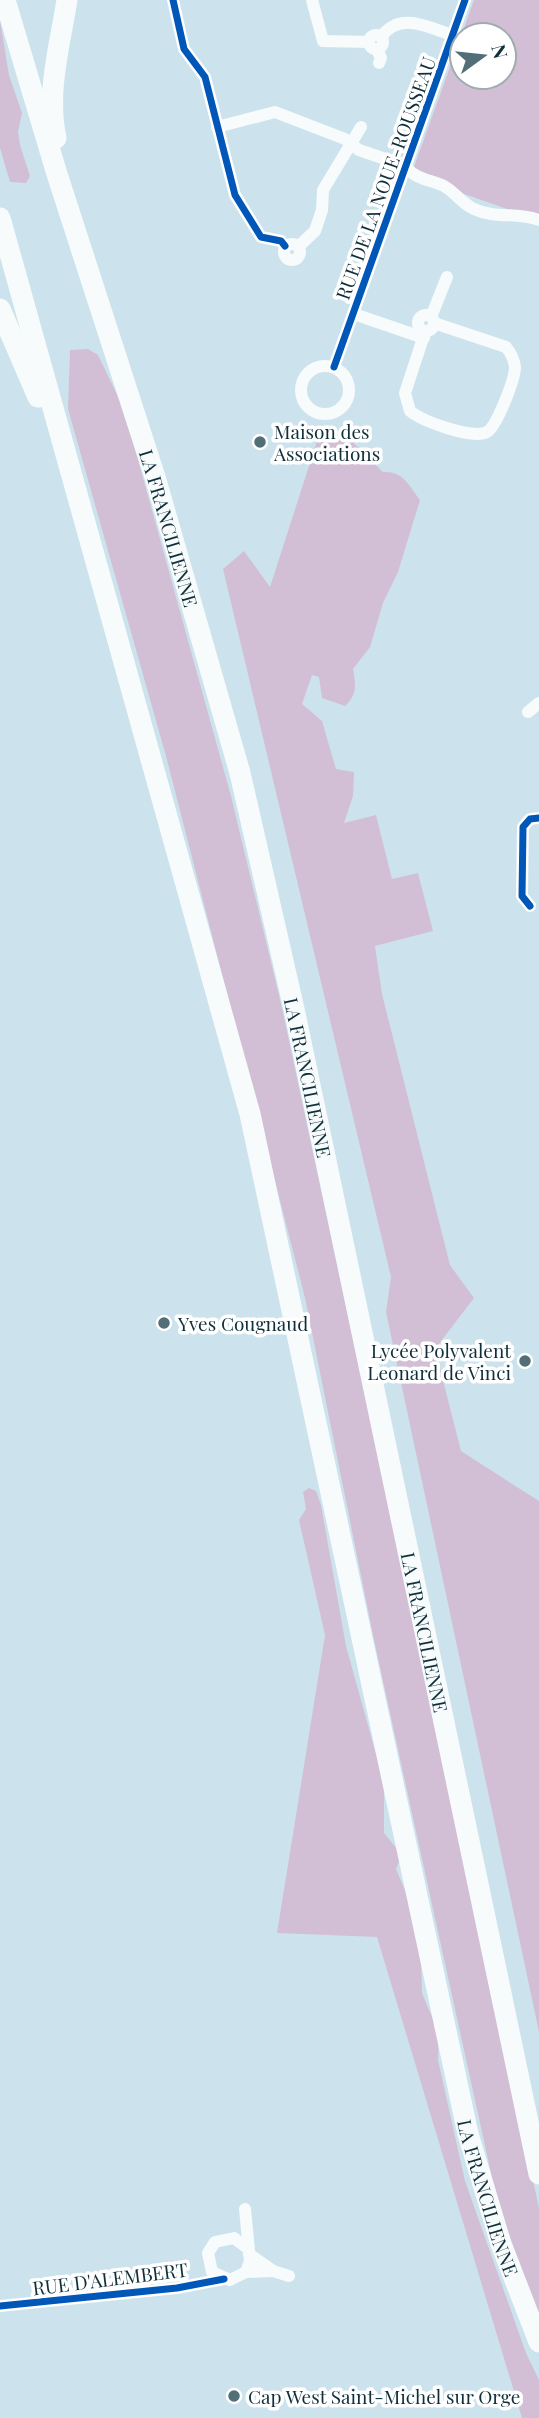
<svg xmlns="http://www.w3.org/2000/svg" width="539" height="2418" font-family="'Playfair Display',serif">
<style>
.green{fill:#d3bfd5;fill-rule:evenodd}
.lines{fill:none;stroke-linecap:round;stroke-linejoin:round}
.minor{stroke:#f7fbfc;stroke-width:12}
.trunk{stroke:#f7fbfc;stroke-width:21}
.cycleway-casing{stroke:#fff;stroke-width:11}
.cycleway{stroke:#0057b8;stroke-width:7}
.poi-dot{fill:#516e79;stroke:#fff;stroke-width:2.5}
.labels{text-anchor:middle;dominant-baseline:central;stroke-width:7;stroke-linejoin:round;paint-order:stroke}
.street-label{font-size:19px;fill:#0f2f3a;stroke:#fff}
.poi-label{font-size:19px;fill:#0f2f3a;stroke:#fff;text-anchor:start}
</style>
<rect width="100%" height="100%" fill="#cce3ed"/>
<g class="green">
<path d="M474,0H539V220L447,188L414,167ZM462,35H504V77H462Z"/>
<path d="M0,20L9,75L22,113L18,132L20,145L30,176L26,183L10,182L0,148Z"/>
<path d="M88,349L98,355L124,409L231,796L282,1008L539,2208V2315L498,2205L374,1640L305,1298L166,756L68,409L70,350Z"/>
<path d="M326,430C349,432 367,457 383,472C403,471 408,484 420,500L398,572L383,603L370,647L353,669C356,685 357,695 345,706L322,698L319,677L312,675L302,704L322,721L336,769L354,772L353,796L344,823L376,815L392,879L418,873L433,931L375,946L382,994L450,1265L474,1298L435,1349L461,1451L539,1501V2032L386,1312L391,1277L223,569L244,551L270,587L319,435Z"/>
<path d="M309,1488L316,1491L321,1505L346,1646L384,1783V1833L402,1855L396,1869L407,1895L421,1954L422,1993L439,2034L438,2060L465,2181L526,2353L539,2380V2418H522L377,1937L277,1933L325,1635L299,1520L306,1509L303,1492Z"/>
</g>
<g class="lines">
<g class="minor">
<path d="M173,0L184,49L205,77L235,195L261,237L281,241L285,246"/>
<path d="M312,0L323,41L369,42"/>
<circle cx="376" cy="42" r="7"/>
<path d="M381,37C400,11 427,27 452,35"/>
<path d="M377,50L381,58L379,63"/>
<path d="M217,127L275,112L345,139L359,150L406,166C413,179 432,180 444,186C455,192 462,204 474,209C495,219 518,212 539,220"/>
<circle cx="292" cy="252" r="8"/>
<path d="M299,246L315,231L322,210L323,190L361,127"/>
<path d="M354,314L424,338"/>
<circle cx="426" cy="323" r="8"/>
<path d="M431,317L447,277"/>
<path d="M425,332L405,393L410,411C422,421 473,440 487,432C497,426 515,379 515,367C514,359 511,353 506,347L434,323"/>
<circle cx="325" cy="390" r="24"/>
<path d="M334,367L465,0"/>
<path d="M528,712L539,703"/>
<path d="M530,906L522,896L523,827L530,819L539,818"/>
<path d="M245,2209L250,2261L246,2272"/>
<path d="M246,2247L234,2238L215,2242L208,2253L212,2272L230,2280L246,2272L273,2271"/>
<path d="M249,2254L273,2271L289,2276"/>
<path d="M0,2306L177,2288L224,2279"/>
</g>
<g class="trunk">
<path id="s1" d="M5,0L57,174L155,477L240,773L294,1009L539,2174"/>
<path d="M56,138C46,92 60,45 67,0"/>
<path id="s2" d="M0,218L250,1114L468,2134L501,2244L539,2342"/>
<path d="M0,309L38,397"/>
</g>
<defs>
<g id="cycleway">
<path d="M173,0L184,49L205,77L235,195L261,237L281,241L285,246"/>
<path d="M334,367L465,0"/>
<path d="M530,906L522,896L523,827L530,819L539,818"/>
<path d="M0,2306L177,2288L224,2279"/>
</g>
</defs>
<use href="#cycleway" class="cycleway-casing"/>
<use href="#cycleway" class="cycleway"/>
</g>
<g class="poi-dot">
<circle cx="260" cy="442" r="7"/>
<circle cx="164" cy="1323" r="7"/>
<circle cx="525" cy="1361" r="7"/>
<circle cx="234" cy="2396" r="7"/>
</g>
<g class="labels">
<g class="street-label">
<text transform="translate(385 178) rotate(-70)">RUE DE LA NOUE-ROUSSEAU</text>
<text stroke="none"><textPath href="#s1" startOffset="553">LA FRANCILIENNE</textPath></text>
<text stroke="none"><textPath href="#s1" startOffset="1120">LA FRANCILIENNE</textPath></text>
<text stroke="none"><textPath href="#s1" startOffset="1687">LA FRANCILIENNE</textPath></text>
<text stroke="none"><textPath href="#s2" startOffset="2040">LA FRANCILIENNE</textPath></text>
<text transform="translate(110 2278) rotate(-7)">RUE D'ALEMBERT</text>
</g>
<g class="poi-label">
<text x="274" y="431">Maison des<tspan x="274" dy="22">Associations</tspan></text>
<text x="178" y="1323">Yves Cougnaud</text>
<text x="511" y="1350" text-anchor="end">Lycée Polyvalent<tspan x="511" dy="22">Leonard de Vinci</tspan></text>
<text x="248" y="2396">Cap West Saint-Michel sur Orge</text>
</g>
</g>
<g transform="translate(483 56) rotate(75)"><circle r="33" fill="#ffffff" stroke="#9facb0" stroke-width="2"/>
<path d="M0-5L12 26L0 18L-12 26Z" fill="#516e79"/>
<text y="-10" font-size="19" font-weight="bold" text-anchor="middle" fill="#0f2f3a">N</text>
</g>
</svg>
